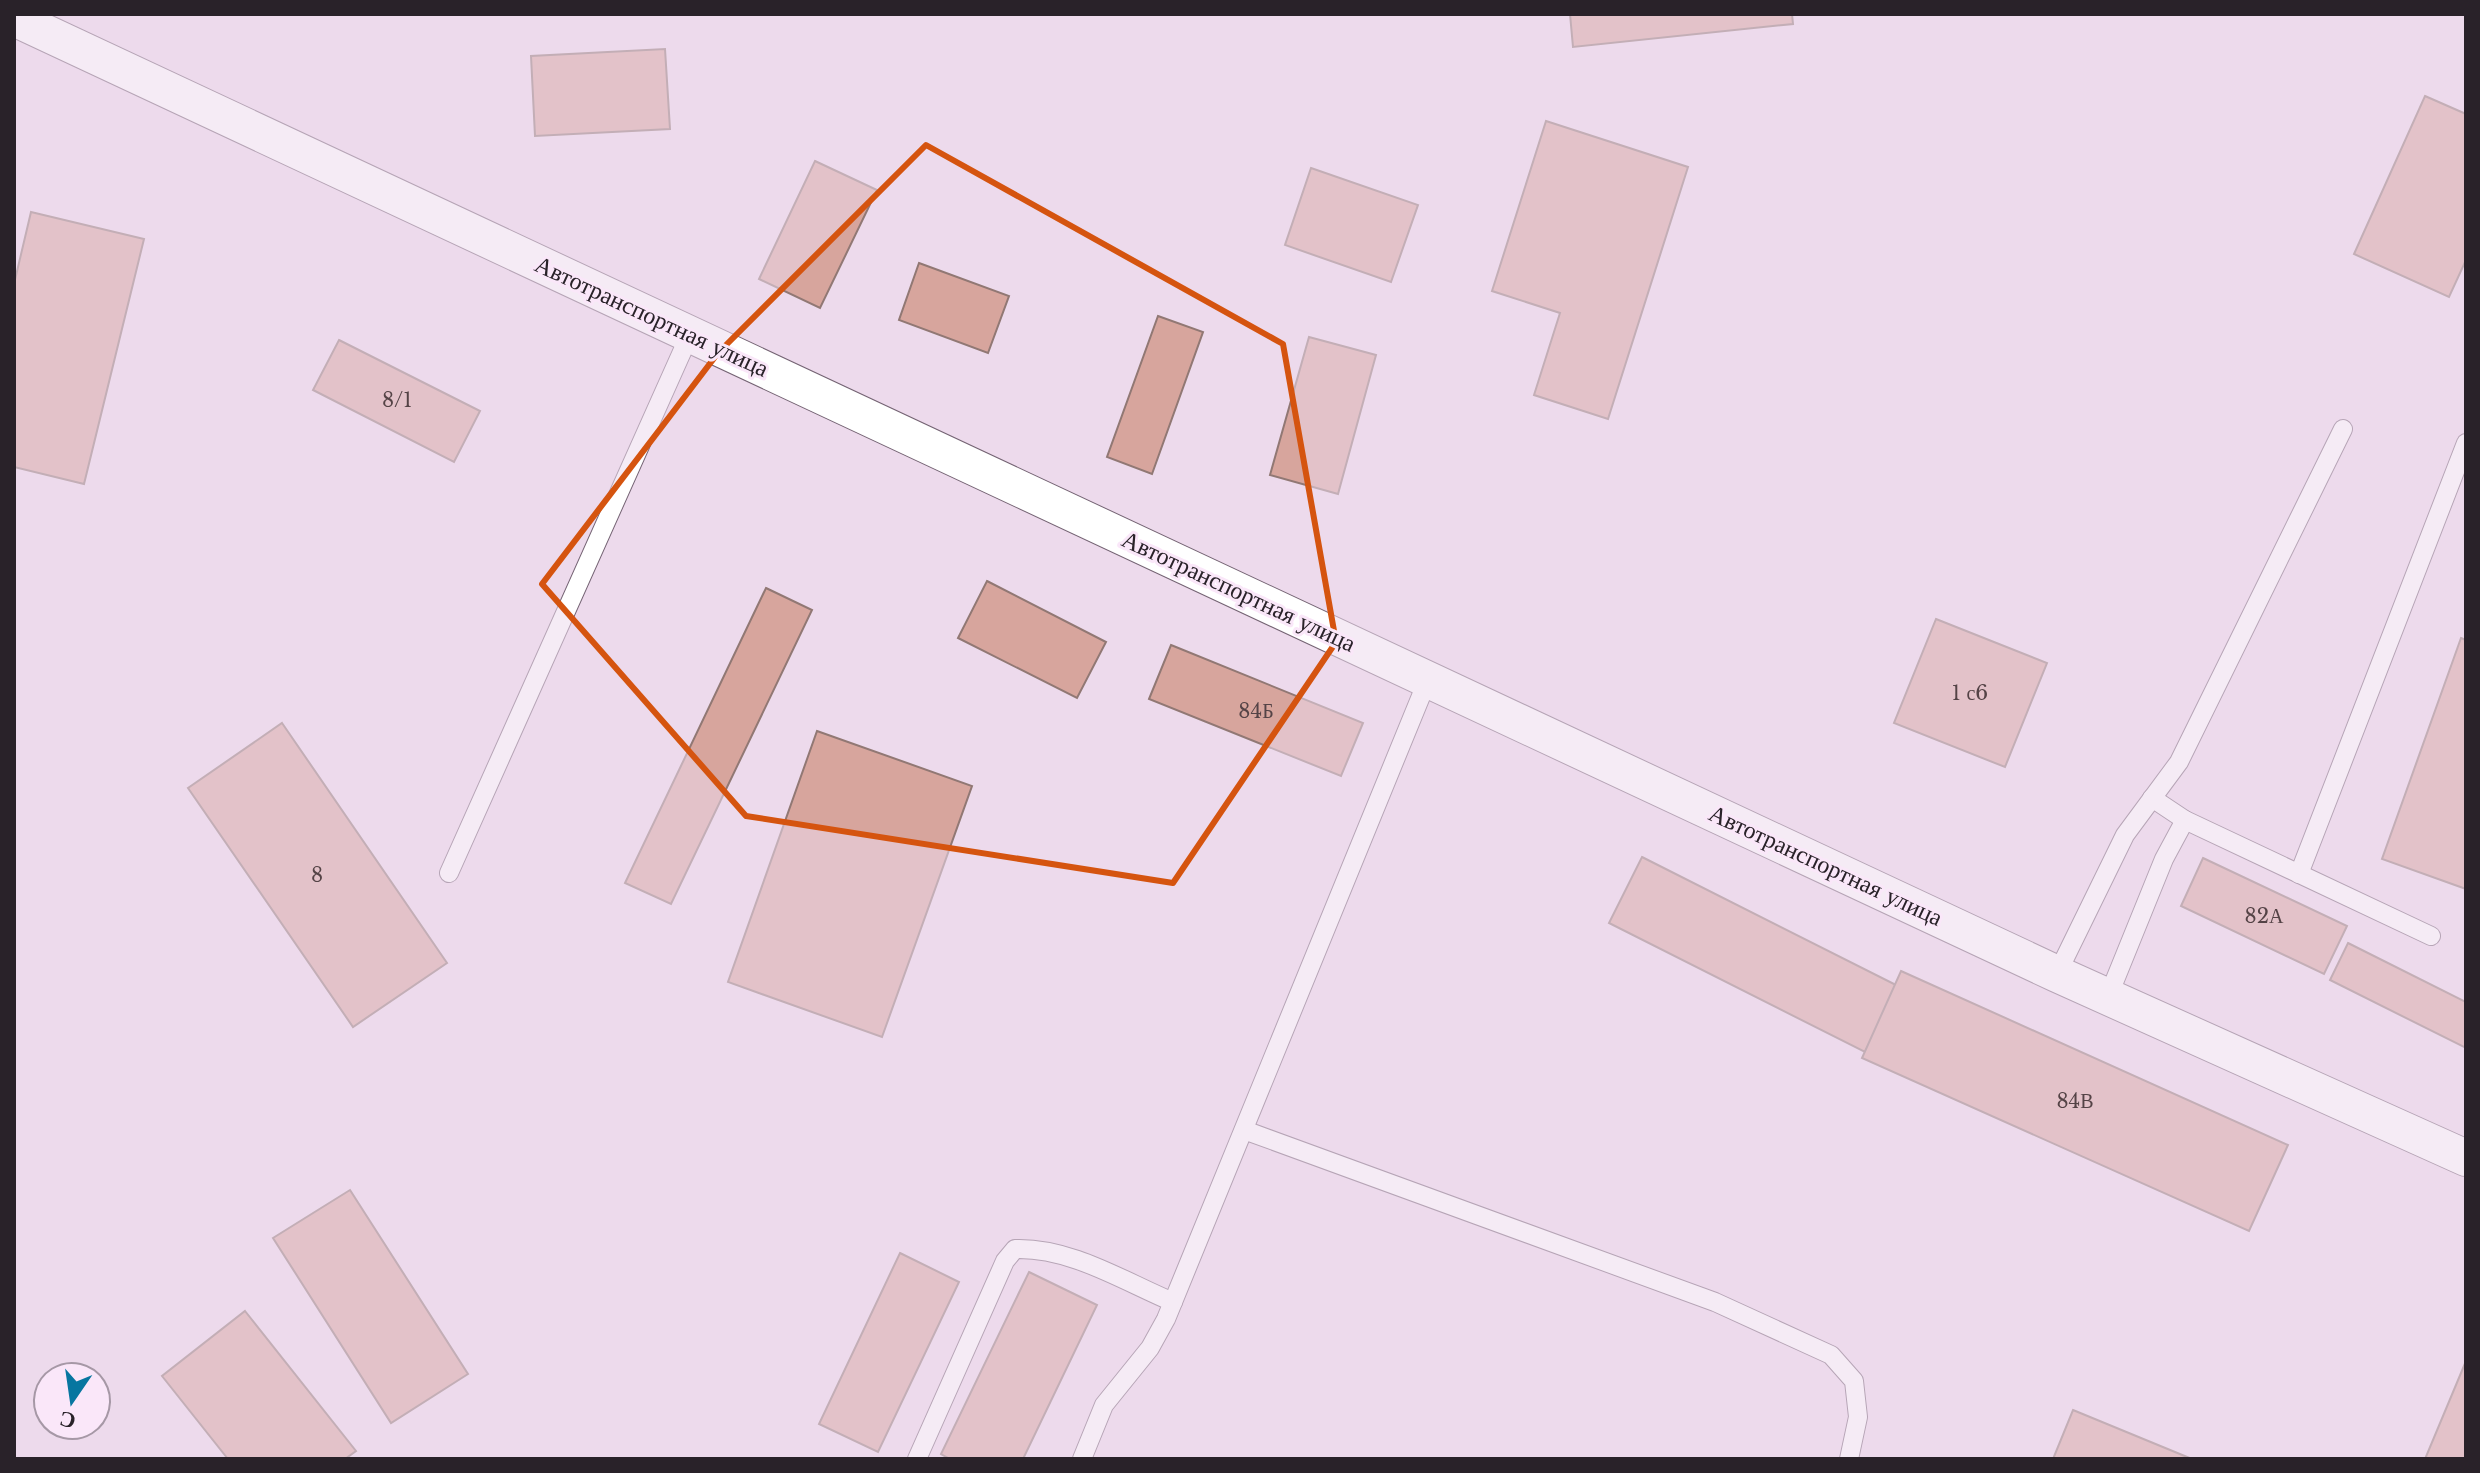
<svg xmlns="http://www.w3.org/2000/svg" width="2480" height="1473" font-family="'Libre Baskerville',serif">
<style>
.building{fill:#d7a59d;stroke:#917874;stroke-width:2}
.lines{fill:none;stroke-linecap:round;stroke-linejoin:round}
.lane-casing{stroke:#756474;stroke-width:20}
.street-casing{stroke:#756474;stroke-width:38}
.lane{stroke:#fff;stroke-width:18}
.street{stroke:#fff;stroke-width:36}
.marked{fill:none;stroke:#d5540f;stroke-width:6;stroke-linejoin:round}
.labels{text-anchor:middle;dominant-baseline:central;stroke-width:6;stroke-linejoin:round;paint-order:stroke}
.number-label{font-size:20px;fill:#544346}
.street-label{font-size:24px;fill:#292229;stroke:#fae7f9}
</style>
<rect width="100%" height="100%" fill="#eddaec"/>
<g class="building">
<path d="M1570,14H1792L1793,24L1573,47Z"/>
<path d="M665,49L670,129L535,136L531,56Z"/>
<path d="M2425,96L2466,114V260L2449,297L2354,254Z"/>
<path d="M1546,121L1688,167L1608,419L1534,395L1560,313L1492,291Z"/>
<path d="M815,161L877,190L820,308L759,279Z"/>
<path d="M1311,168L1418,205L1391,282L1285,245Z"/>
<path d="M31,212L144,239L84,484L14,467V284Z"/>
<path d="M919,263L1009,296L988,353L899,320Z"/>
<path d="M1158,316L1203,332L1152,474L1107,457Z"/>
<path d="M1309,337L1376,355L1338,494L1270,475Z"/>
<path d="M339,340L480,411L454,462L313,390Z"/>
<path d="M987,581L1106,642L1077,698L958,638Z"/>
<path d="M766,588L812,610L671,904L625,883Z"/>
<path d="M1936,619L2047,663L2005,767L1894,723Z"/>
<path d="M2461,638L2466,640V889L2382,859Z"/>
<path d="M1171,645L1363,723L1341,776L1149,699Z"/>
<path d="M282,723L447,963L353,1027L188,788Z"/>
<path d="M817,731L972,786L882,1037L728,982Z"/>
<path d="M1642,857L1898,986L1865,1052L1609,923Z"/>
<path d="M2203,858L2347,926L2324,974L2181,906Z"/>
<path d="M2348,943L2466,1002V1048L2330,980Z"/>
<path d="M1901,971L2288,1145L2249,1231L1862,1058Z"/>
<path d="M350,1190L468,1374L391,1423L273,1238Z"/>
<path d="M900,1253L959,1282L878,1452L819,1424Z"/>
<path d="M1029,1272L1097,1305L1023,1459H950L941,1454Z"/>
<path d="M245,1311L356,1451L345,1459H228L162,1376Z"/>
<path d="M2466,1361V1459H2425Z"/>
<path d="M2073,1410L2192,1459H2053Z"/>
</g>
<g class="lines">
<defs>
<g id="lane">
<path d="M2152,798L2185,820L2431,936"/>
<path d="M449,873L690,334"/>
<path d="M2299,874L2466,443"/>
<path d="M2057,974L2125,835L2179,762L2343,429"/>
<path d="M2108,997L2164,859L2185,820"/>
<path d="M1244,1130L1715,1302L1831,1355L1854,1381L1858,1417L1849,1459"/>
<path d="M917,1459L1005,1261L1015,1249C1070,1247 1123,1281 1173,1302"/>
<path d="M1082,1459L1104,1405L1150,1348L1166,1319L1428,679"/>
</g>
<path id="street" d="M14,18L2057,974L2466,1158"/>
</defs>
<use href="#lane" class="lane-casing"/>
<use href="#street" class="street-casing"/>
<use href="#lane" class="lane"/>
<use href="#street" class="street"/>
</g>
<path d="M0 0H2480V1473H0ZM926,145L1283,344L1336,642L1173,883L746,816L542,584L718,353Z" fill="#eddaec" fill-opacity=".55" fill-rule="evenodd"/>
<path class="marked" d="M926,145L1283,344L1336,642L1173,883L746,816L542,584L718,353Z"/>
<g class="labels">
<g class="number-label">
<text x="397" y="400">8/1</text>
<text x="1970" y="693">1 с6</text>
<text x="1256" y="711">84Б</text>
<text x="317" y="875">8</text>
<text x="2264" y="916">82А</text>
<text x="2075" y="1101">84В</text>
</g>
<g class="street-label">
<text transform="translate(652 316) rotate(25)">Автотранспортная улица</text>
<text transform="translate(1239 591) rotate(25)">Автотранспортная улица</text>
<text transform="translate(1826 865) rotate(25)">Автотранспортная улица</text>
</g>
</g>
<rect width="2480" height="1473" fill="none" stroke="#292229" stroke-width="32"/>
<g transform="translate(72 1401) rotate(193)"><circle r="38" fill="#fae7f9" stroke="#a698a6" stroke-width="2"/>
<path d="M0-6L14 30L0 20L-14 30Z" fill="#0776a0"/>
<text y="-12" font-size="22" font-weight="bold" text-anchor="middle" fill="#292229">С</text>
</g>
</svg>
